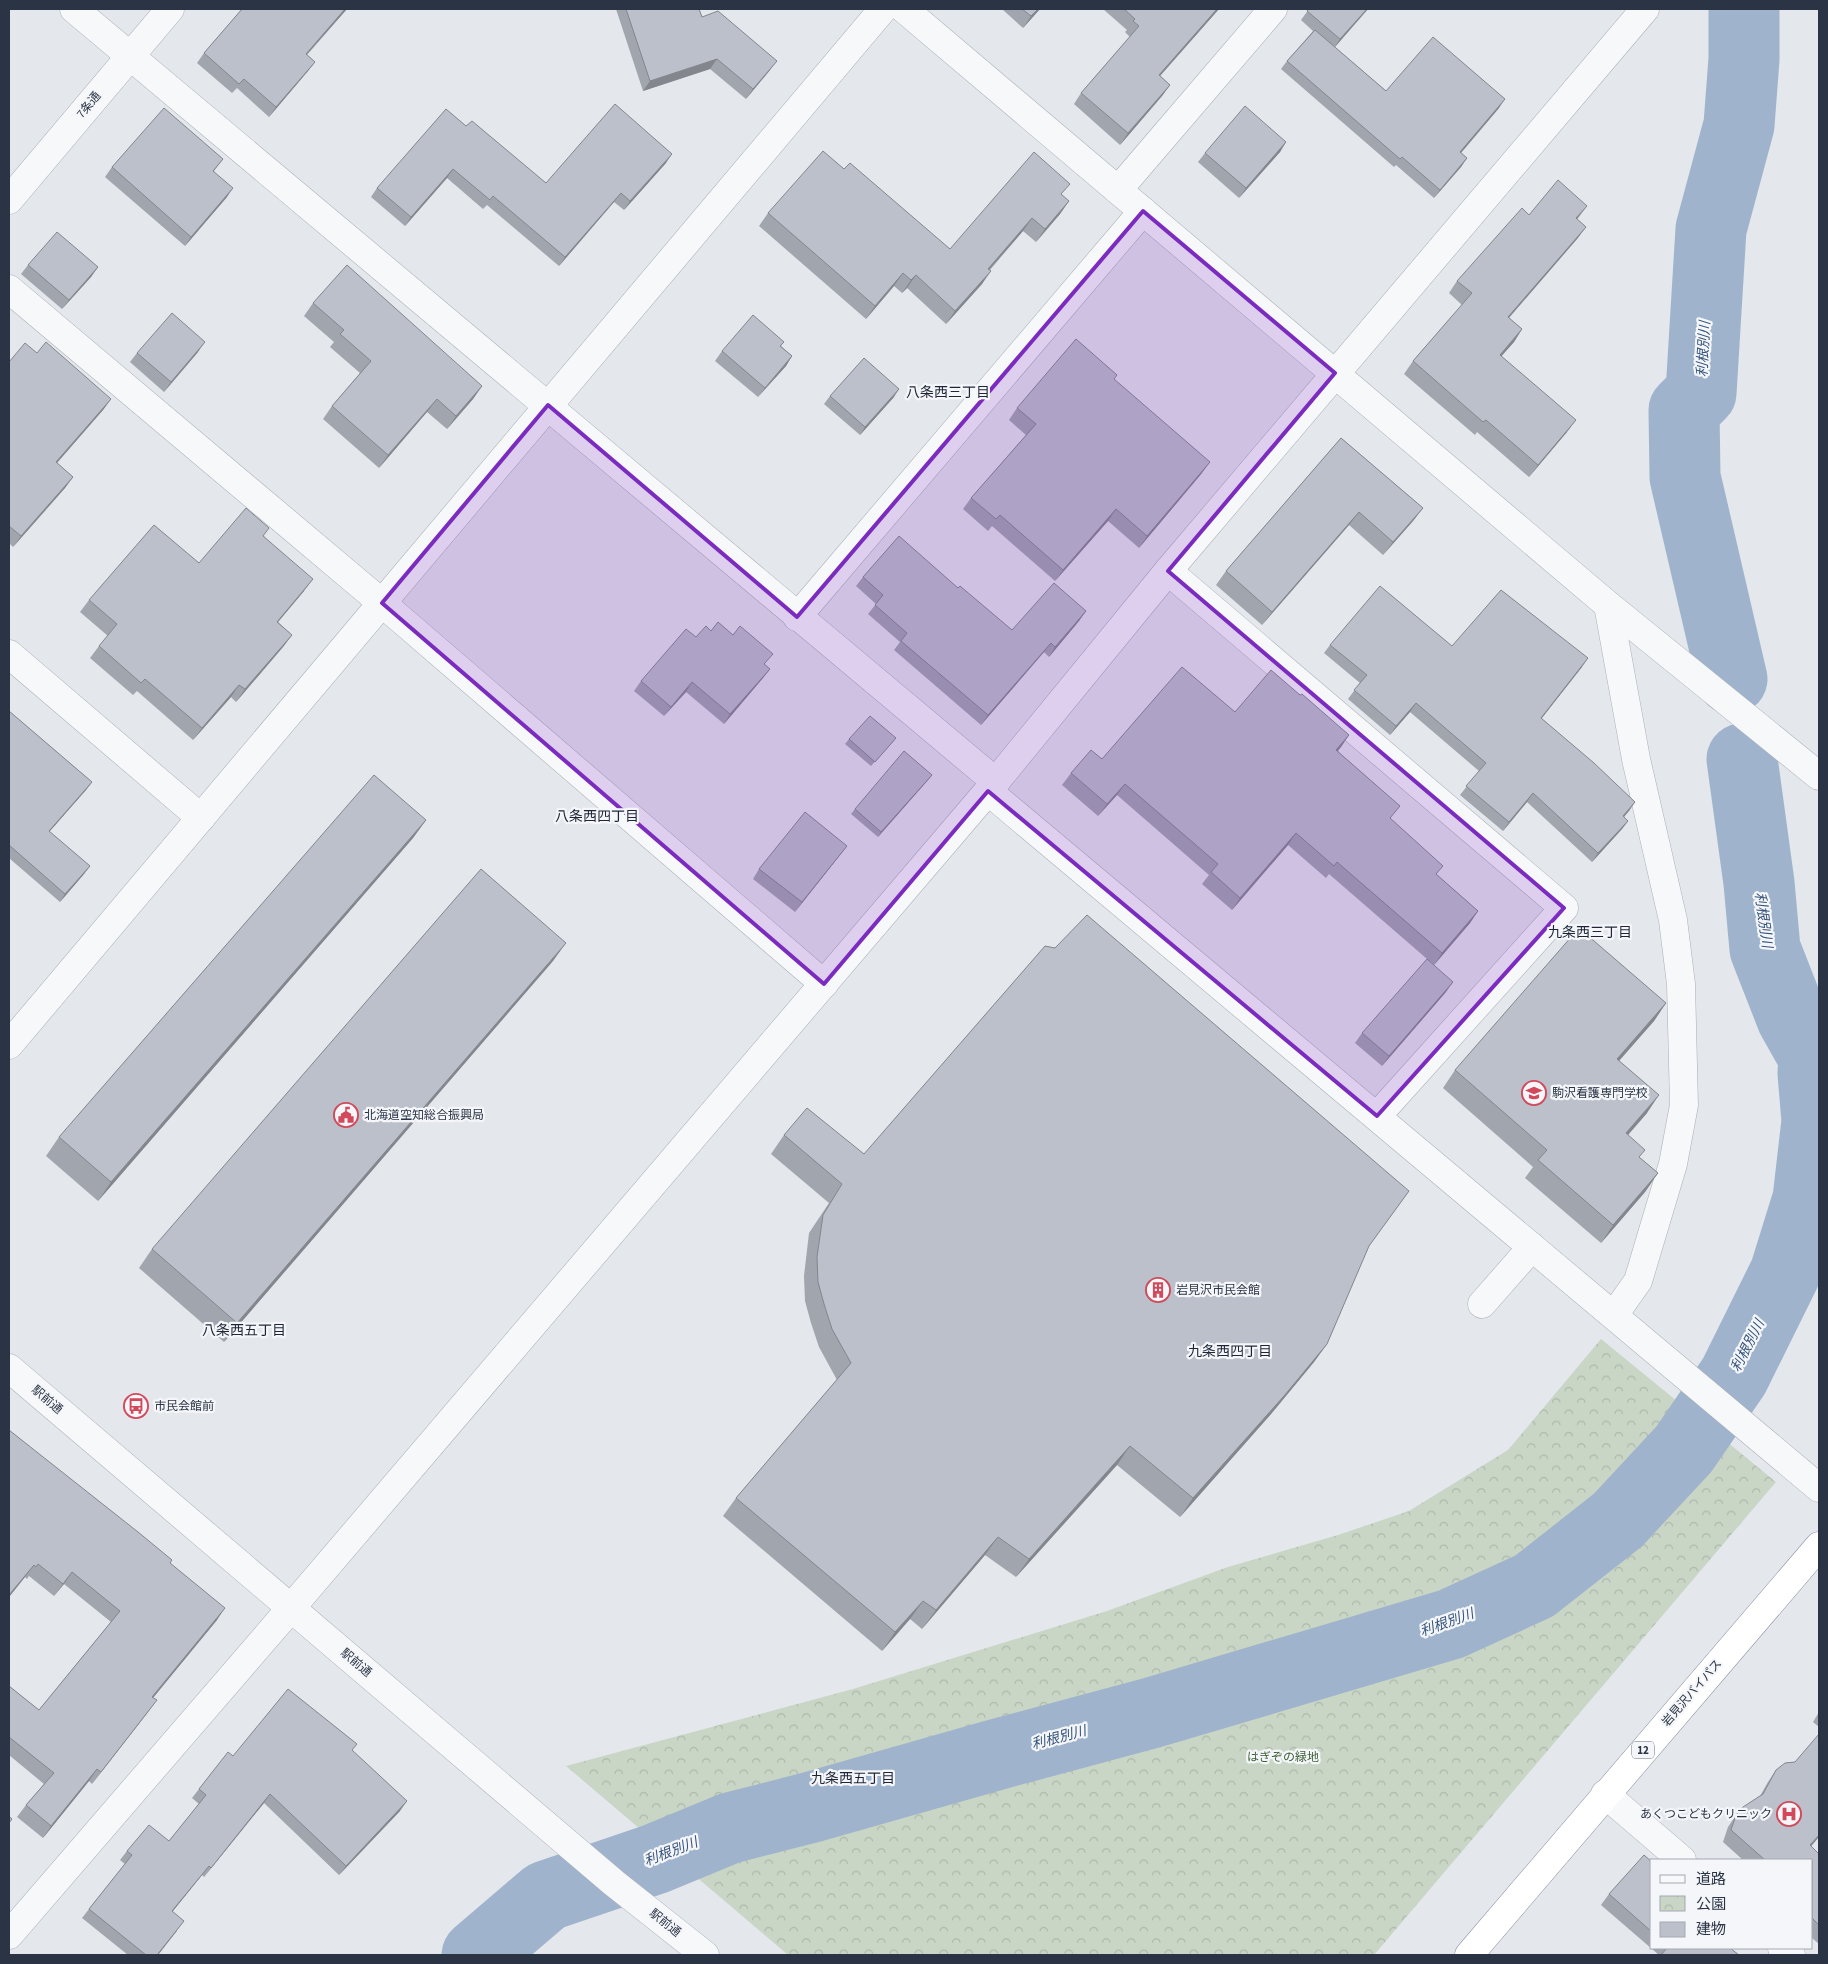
<svg xmlns="http://www.w3.org/2000/svg" width="1828" height="1964" font-family="'Source Sans 3','Noto Sans JP',sans-serif">
<style>
.park{fill:url(#park-crowns)}
.lines{fill:none;stroke-linecap:round;stroke-linejoin:round}
.river{stroke:#9fb4cc;stroke-width:71}
.minor-casing{stroke:#a9aeb7;stroke-width:29}
.highway-casing{stroke:#8b94a3;stroke-width:29}
.minor{stroke:#f7f8fa;stroke-width:28}
.highway{stroke:#fff;stroke-width:28}
.wall{fill:#a1a5ae}
.shaded-wall{fill:#83868d}
.building{fill:#bbc0ca;stroke:#83868d}
.marked{fill:#7b2cbf;fill-opacity:0.2;stroke:#7b2cbf;stroke-width:4;stroke-linejoin:round}
.labels{text-anchor:middle;dominant-baseline:central;stroke-width:4.5;stroke-linejoin:round;paint-order:stroke}
.shield{fill:#f4f6f9;stroke:#676e7b;stroke-width:1}
.shield-label{font-size:11px;font-weight:bold;fill:#2b3445}
.street-label{font-size:12px;fill:#2b3445;stroke:#f4f6f9}
.poi-label{font-size:12px;fill:#2b3445;stroke:#f4f6f9;text-anchor:start}
.park-label{font-size:12px;fill:#3f6138;stroke:#f4f6f9}
.water-label{font-size:14px;font-style:italic;fill:#34527a;stroke:#f4f6f9}
.neighbourhood-label{font-size:14px;fill:#1d2536;stroke:#f4f6f9}
</style>
<defs>
<pattern id="park-crowns" width="20" height="18" patternUnits="userSpaceOnUse" patternTransform="scale(1.25)"><rect width="20" height="18" fill="#c9d6c5"/><path d="M2 6a3 3 0 1 1 6 0M12 15a3 3 0 1 1 6 0" fill="none" stroke="#adb8ab"/></pattern>
</defs>
<rect width="100%" height="100%" fill="#e4e7ec"/>
<path class="park" d="M1601,1339L1776,1482L1374,1955H788L566,1766L853,1689L1107,1611L1228,1567L1338,1535L1409,1511L1508,1450Z"/>
<g class="lines">
<g class="river">
<path d="M1732,679L1685,477L1684,410L1701,393L1711,229L1739,125L1744,59V9"/>
<path d="M477,1955L546,1896L655,1859L730,1828L812,1807L995,1755L1151,1713L1451,1624L1534,1586L1618,1520L1684,1449L1734,1376L1785,1273L1808,1199L1817,1121L1813,1073L1814,1057L1792,1018L1765,949L1759,883L1742,759"/>
</g>
<defs>
<g id="minor">
<path d="M74,9L996,782"/>
<path d="M904,9L1608,605L1819,776"/>
<path d="M1118,190L1273,9"/>
<path d="M9,200L170,9"/>
<path d="M9,289L382,603L824,984"/>
<path d="M1168,571L1564,908L1377,1116"/>
<path d="M1608,605L1636,759L1673,920L1681,984L1684,1105L1673,1164L1638,1281L1614,1315"/>
<path d="M797,617L1143,211"/>
<path d="M9,654L201,818"/>
<path d="M988,791L1819,1488"/>
<path d="M9,1045L883,9"/>
<path d="M1482,1304L1532,1247"/>
<path d="M9,1368L614,1883L705,1955"/>
<path d="M1605,1794L1682,1860"/>
<path d="M9,1935L291,1608L988,791L1168,571L1645,9"/>
<path d="M1782,1948L1791,1955"/>
</g>
<path id="highway" d="M1469,1955L1819,1546"/>
</defs>
<use href="#minor" class="minor-casing"/>
<use href="#highway" class="highway-casing"/>
<use href="#minor" class="minor"/>
<use href="#highway" class="highway"/>
</g>
<g class="wall">
<path d="M242,9H347L307,55L315,62L308,71L269,117L237,88L232,93L197,63L204,53Z"/>
<path d="M616,9H699L702,17L770,70L746,99L710,69L643,91Z"/>
<path d="M1002,9H1040L1023,28Z"/>
<path d="M1103,9H1219L1160,76L1170,85L1162,96L1120,145L1074,104L1081,93L1130,37L1125,32L1127,30Z"/>
<path d="M1309,9H1368L1335,47L1386,91L1499,108L1461,153L1467,158L1461,167L1434,198L1396,165L1394,167L1281,69L1287,61L1313,31L1301,20Z"/>
<path d="M466,126L546,183L666,163L624,210L614,202L559,266L487,205L483,209L447,178L405,226L371,197L377,188Z"/>
<path d="M1286,142L1280,152L1239,198L1198,162L1205,153Z"/>
<path d="M223,159L214,171L227,197L185,246L105,177L112,167Z"/>
<path d="M844,169L950,249L1069,201L1060,214L1036,242L1023,231L990,270L982,284L946,324L907,288L902,293L894,286L866,319L759,226L768,213Z"/>
<path d="M1529,215L1577,219L1586,227L1577,239L1509,318L1522,329L1514,342L1501,356L1567,432L1529,477L1477,432L1475,435L1404,374L1413,361L1462,305L1449,293L1457,281Z"/>
<path d="M28,265L98,267L91,277L62,309L21,274Z"/>
<path d="M313,303L482,386L473,399L447,429L427,412L379,468L323,419L332,406L360,373L330,347L334,342L304,316Z"/>
<path d="M784,342L781,346L792,356L786,366L758,397L715,361L722,351Z"/>
<path d="M198,352L164,392L130,362L137,353Z"/>
<path d="M37,353L111,399L103,410L57,463L73,477L65,488L13,547L9,543V362Z"/>
<path d="M1114,379L1202,473L1139,548L1108,521L1055,581L992,526L988,531L963,509L971,498L1026,435L1009,420L1017,408Z"/>
<path d="M830,396L894,397L860,435L824,404Z"/>
<path d="M1341,438L1423,508L1413,521L1383,555L1349,525L1262,625L1216,585L1226,571Z"/>
<path d="M264,536L304,591L278,622L292,635L283,647L236,702L231,697L193,740L137,691L133,695L90,658L99,646L108,636L80,612L89,600L199,563Z"/>
<path d="M863,577L958,588L1012,630L1086,611L1079,621L1049,657L1044,652L981,725L894,650L900,642L868,614L876,604L856,586Z"/>
<path d="M711,631L765,665L770,669L763,678L724,724L686,692L664,716L634,691L641,681L696,637Z"/>
<path d="M1330,645L1452,646L1582,667L1541,718L1635,802L1624,817L1628,821L1622,829L1592,862L1527,802L1503,831L1460,795L1479,771L1410,712L1390,735L1348,699L1360,683L1324,653Z"/>
<path d="M1300,695L1349,735L1338,751L1391,819L1437,875L1478,911L1470,923L1434,965L1329,874L1326,878L1288,845L1232,910L1202,884L1209,875L1117,795L1098,816L1062,785L1071,773L1102,759L1235,712Z"/>
<path d="M9,711L92,782L86,790L49,832L90,866L84,874L60,902L9,858Z"/>
<path d="M896,738L892,743L871,766L845,744L849,739Z"/>
<path d="M932,775L928,780L878,837L851,814L855,809Z"/>
<path d="M426,820L413,838L98,1201L46,1156L59,1137Z"/>
<path d="M847,846L840,855L795,912L753,879L759,869Z"/>
<path d="M553,961L224,1342L139,1268L152,1249Z"/>
<path d="M1446,992L1382,1066L1355,1043L1362,1033Z"/>
<path d="M1666,1003L1654,1021L1619,1060L1647,1113L1628,1135L1640,1158L1658,1173L1645,1192L1601,1243L1525,1178L1533,1167L1443,1088L1455,1070Z"/>
<path d="M784,1135L864,1154L1409,1191L1368,1247L1327,1344L1314,1362L1271,1414L1180,1517L1117,1465L1016,1577L985,1555L922,1629L910,1619L882,1651L723,1516L736,1498L837,1380L819,1347L811,1323L805,1301L804,1276L809,1233L829,1203L771,1154Z"/>
<path d="M9,1430L170,1563L217,1620L153,1697L148,1712L92,1784L89,1781L43,1838L17,1817L26,1805L44,1784L9,1755V1686L39,1710L111,1622L64,1584L54,1596L29,1576L27,1579L25,1577L9,1597Z"/>
<path d="M1819,1712V1727L1813,1722Z"/>
<path d="M352,1751L400,1811L339,1875L264,1803L204,1877L202,1875L172,1912L177,1931L158,1955H128L82,1918L89,1909L125,1864L120,1860L127,1851L169,1841L199,1804L192,1798L199,1789L233,1756Z"/>
<path d="M1795,1762L1811,1846L1819,1854V1944L1812,1938V1860H1743L1723,1842L1728,1827L1736,1815L1760,1796L1768,1782L1776,1770Z"/>
<path d="M1652,1862V1948H1730L1739,1955H1659L1601,1905L1609,1894Z"/>
</g>
<g class="shaded-wall">
<path d="M345,9H347L299,63L306,54Z"/>
<path d="M1038,9H1040L1023,28L1031,16Z"/>
<path d="M1217,9H1219L1151,86L1159,75Z"/>
<path d="M1367,9H1368L1334,48L1340,39Z"/>
<path d="M717,59L710,69L643,91L650,81Z"/>
<path d="M777,61L770,70L746,99L753,89Z"/>
<path d="M315,62L308,71L269,117L276,107Z"/>
<path d="M1170,85L1162,96L1120,145L1128,133Z"/>
<path d="M1505,99L1499,108L1454,161L1460,152Z"/>
<path d="M1286,142L1280,152L1239,198L1246,188Z"/>
<path d="M672,154L666,163L624,210L630,201Z"/>
<path d="M1467,158L1461,167L1434,198L1440,190Z"/>
<path d="M453,169L447,178L405,226L411,217Z"/>
<path d="M233,188L227,197L185,246L191,237Z"/>
<path d="M621,193L614,202L559,266L565,257Z"/>
<path d="M1069,201L1060,214L1036,242L1045,229Z"/>
<path d="M1587,206L1578,218L1567,231L1576,218Z"/>
<path d="M1032,218L1023,231L979,281L988,269Z"/>
<path d="M1586,227L1577,239L1499,329L1508,317Z"/>
<path d="M98,267L91,277L62,309L69,300Z"/>
<path d="M991,271L982,284L946,324L955,311Z"/>
<path d="M903,273L894,286L866,319L875,306Z"/>
<path d="M916,275L907,288L902,293L911,280Z"/>
<path d="M1522,329L1514,342L1492,367L1500,355Z"/>
<path d="M205,342L198,352L164,392L171,382Z"/>
<path d="M792,356L786,366L758,397L765,388Z"/>
<path d="M482,386L473,399L447,429L456,416Z"/>
<path d="M899,389L894,397L860,435L865,427Z"/>
<path d="M111,399L103,410L48,473L56,462Z"/>
<path d="M437,399L427,412L379,468L388,455Z"/>
<path d="M1576,420L1567,432L1529,477L1538,465Z"/>
<path d="M1210,462L1202,473L1139,548L1147,536Z"/>
<path d="M73,477L65,488L13,547L21,536Z"/>
<path d="M1423,508L1413,521L1383,555L1393,542Z"/>
<path d="M1116,509L1108,521L1055,581L1063,570Z"/>
<path d="M1359,512L1349,525L1262,625L1272,612Z"/>
<path d="M313,579L304,591L268,634L277,622Z"/>
<path d="M1086,611L1079,621L1049,657L1055,647Z"/>
<path d="M292,635L283,647L236,702L245,689Z"/>
<path d="M1051,643L1044,652L981,725L988,715Z"/>
<path d="M1588,658L1582,667L1535,727L1541,718Z"/>
<path d="M770,669L763,678L724,724L730,714Z"/>
<path d="M692,682L686,692L664,716L671,707Z"/>
<path d="M239,685L231,697L193,740L202,728Z"/>
<path d="M1416,703L1410,712L1390,735L1396,726Z"/>
<path d="M1349,735L1341,747L1328,762L1336,750Z"/>
<path d="M932,775L928,780L878,837L881,832Z"/>
<path d="M92,782L86,790L43,839L49,831Z"/>
<path d="M1125,784L1117,795L1098,816L1107,804Z"/>
<path d="M1533,793L1527,802L1503,831L1509,822Z"/>
<path d="M1635,802L1629,811L1617,825L1623,816Z"/>
<path d="M426,820L413,838L98,1201L111,1182Z"/>
<path d="M1628,821L1622,829L1592,862L1598,853Z"/>
<path d="M1296,833L1288,845L1232,910L1240,898Z"/>
<path d="M847,846L840,855L795,912L802,902Z"/>
<path d="M90,866L84,874L60,902L65,894Z"/>
<path d="M1478,911L1470,923L1434,965L1442,953Z"/>
<path d="M566,943L553,961L224,1342L237,1323Z"/>
<path d="M1453,982L1446,992L1382,1066L1389,1056Z"/>
<path d="M1666,1003L1654,1021L1605,1077L1617,1059Z"/>
<path d="M1659,1095L1647,1113L1613,1152L1626,1133Z"/>
<path d="M1658,1173L1645,1192L1601,1243L1613,1225Z"/>
<path d="M1327,1344L1314,1362L1271,1414L1180,1517L1193,1498Z"/>
<path d="M1130,1446L1117,1465L1016,1577L1029,1559Z"/>
<path d="M998,1537L985,1555L922,1629L936,1610Z"/>
<path d="M34,1565L25,1577L9,1597V1595Z"/>
<path d="M72,1572L64,1584L54,1596Z"/>
<path d="M923,1601L910,1619L882,1651L895,1632Z"/>
<path d="M225,1608L217,1620L144,1709L152,1697Z"/>
<path d="M157,1700L148,1712L92,1784L101,1772Z"/>
<path d="M97,1769L89,1781L43,1838L51,1826Z"/>
<path d="M270,1794L264,1803L204,1877L211,1868Z"/>
<path d="M407,1801L400,1811L339,1875L346,1866Z"/>
<path d="M1819,1835V1837L1802,1857L1810,1845Z"/>
<path d="M209,1866L202,1875L165,1921L172,1911Z"/>
<path d="M184,1921L158,1955H157Z"/>
</g>
<g class="building">
<path d="M242,9H345L306,54L315,62L276,107L244,79L239,84L204,53Z"/>
<path d="M626,9H699L702,17L718,11L777,61L753,89L717,59L650,81Z"/>
<path d="M1022,9H1038L1031,16Z"/>
<path d="M1124,9H1217L1159,75L1170,85L1128,133L1081,93L1139,26L1133,21L1135,19Z"/>
<path d="M1309,9H1367L1340,39L1307,11Z"/>
<path d="M1315,30L1386,91L1433,37L1505,99L1460,152L1467,158L1440,190L1402,157L1400,159L1287,61Z"/>
<path d="M615,104L672,154L630,201L621,193L565,257L493,196L490,200L453,169L411,217L377,188L446,109L466,126L472,121L546,183Z"/>
<path d="M1245,106L1286,142L1246,188L1205,153Z"/>
<path d="M164,108L223,159L213,171L233,188L191,237L112,167Z"/>
<path d="M823,151L844,169L850,163L950,249L1034,152L1070,184L1061,194L1069,201L1045,229L1032,218L988,269L991,271L955,311L916,275L911,280L903,273L875,306L768,213Z"/>
<path d="M1558,180L1587,206L1576,218L1586,227L1508,317L1522,329L1500,355L1576,420L1538,465L1486,420L1483,422L1413,361L1472,293L1457,281L1522,208L1529,215Z"/>
<path d="M57,232L98,267L69,300L28,265Z"/>
<path d="M347,265L482,386L456,416L437,399L388,455L332,406L371,361L340,334L344,330L313,303Z"/>
<path d="M172,313L205,342L171,382L137,353Z"/>
<path d="M753,315L784,342L780,346L792,356L765,388L722,351Z"/>
<path d="M1076,339L1117,375L1114,379L1210,462L1147,536L1116,509L1063,570L1000,515L996,519L971,498L1036,424L1017,408Z"/>
<path d="M46,342L111,399L56,462L73,477L21,536L9,526V362L25,343L37,353Z"/>
<path d="M864,358L899,389L865,427L830,396Z"/>
<path d="M1341,438L1423,508L1393,542L1359,512L1272,612L1226,571Z"/>
<path d="M246,508L269,528L263,536L313,579L277,622L292,635L245,689L239,685L202,728L145,679L141,683L99,646L117,624L89,600L154,525L199,563Z"/>
<path d="M899,536L958,588L960,586L1012,630L1054,583L1086,611L1055,647L1051,643L988,715L901,641L907,633L875,605L883,595L863,577Z"/>
<path d="M1380,586L1452,646L1501,590L1588,658L1541,718L1594,763L1635,802L1623,816L1628,821L1598,853L1533,793L1509,822L1466,786L1486,763L1416,703L1396,726L1354,690L1367,675L1330,645Z"/>
<path d="M718,622L733,635L740,626L773,654L764,664L770,669L730,714L692,682L671,707L641,681L686,629L696,637L706,626L711,631Z"/>
<path d="M1182,667L1235,712L1271,670L1300,695L1302,694L1349,735L1336,750L1400,806L1390,818L1443,866L1436,874L1478,911L1442,953L1337,862L1334,866L1296,833L1240,898L1211,872L1218,864L1125,784L1107,804L1071,773L1091,750L1102,759Z"/>
<path d="M9,711L92,782L49,831L90,866L65,894L9,845Z"/>
<path d="M870,716L896,738L875,762L849,739Z"/>
<path d="M904,751L932,775L881,832L855,809Z"/>
<path d="M374,775L426,820L111,1182L59,1137Z"/>
<path d="M805,812L847,846L802,902L759,869Z"/>
<path d="M481,869L566,943L237,1323L152,1249Z"/>
<path d="M1087,915L1409,1191L1369,1246L1327,1344L1284,1396L1193,1498L1130,1446L1029,1559L998,1537L936,1610L923,1601L895,1632L736,1498L851,1363L832,1329L824,1304L818,1282L817,1257L823,1215L842,1184L784,1135L807,1108L864,1154L1045,946L1055,948Z"/>
<path d="M1579,928L1666,1003L1617,1059L1659,1095L1626,1133L1645,1150L1639,1157L1658,1173L1613,1225L1538,1160L1547,1150L1455,1070Z"/>
<path d="M1427,959L1453,982L1389,1056L1362,1033Z"/>
<path d="M9,1430L138,1532L172,1560L170,1563L225,1608L152,1697L157,1700L101,1772L97,1769L51,1826L26,1805L54,1773L9,1737V1686L39,1710L120,1611L72,1572L63,1584L38,1564L36,1567L34,1565L9,1595Z"/>
<path d="M288,1689L357,1744L352,1750L407,1801L346,1866L270,1794L211,1868L209,1866L172,1911L184,1921L157,1955H146L89,1909L132,1855L127,1851L149,1825L169,1841L206,1795L199,1789L228,1752L233,1756Z"/>
<path d="M1819,1734V1835L1810,1845L1819,1854V1925L1812,1918V1860H1765L1731,1830L1736,1815L1743,1807L1763,1794L1776,1770L1785,1763L1795,1762Z"/>
<path d="M9,1816L12,1819L9,1823Z"/>
<path d="M1644,1855L1652,1862V1932L1609,1894Z"/>
<path d="M1667,1948H1730L1739,1955H1661Z"/>
</g>
<path class="marked" d="M1143,211L1335,373L1168,571L1564,908L1377,1116L988,791L824,984L382,603L548,405L797,617Z"/>
<defs>
<symbol id="university-ring" viewBox="-11 -11 22 22"><circle r="9.5" fill="#f4f6f9" stroke="#d1495b" stroke-width="1.5"/><path d="M0-5L7-2L0 1L-7-2ZM-4 1L0 2.5L4 1V4Q0 6-4 4Z" fill="#d1495b"/></symbol>
<symbol id="civic-ring" viewBox="-11 -11 22 22"><circle r="9.5" fill="#f4f6f9" stroke="#d1495b" stroke-width="1.5"/><path d="M-.6-6.5H3V-4.5H.6V-3L4-1V1h2V6H-6V1h2V-1L-.6-3ZM-1.2 2.5V6h2.4V2.5Z" fill="#d1495b"/></symbol>
<symbol id="building-ring" viewBox="-11 -11 22 22"><circle r="9.5" fill="#f4f6f9" stroke="#d1495b" stroke-width="1.5"/><path d="M-4-6H4V6H1V3H-1V6H-4ZM-2.5-4.3h1.7v1.8h-1.7ZM.8-4.3h1.7v1.8H.8ZM-2.5-1h1.7V.8h-1.7ZM.8-1h1.7V.8H.8Z" fill="#d1495b"/></symbol>
<symbol id="bus-ring" viewBox="-11 -11 22 22"><circle r="9.5" fill="#f4f6f9" stroke="#d1495b" stroke-width="1.5"/><path d="M-5-6H5V4H4V6H2V4H-2V6H-4V4H-5ZM-3.5-4V0h7V-4ZM-3.5 1.2v1.5H-2V1.2ZM2 1.2v1.5H3.5V1.2Z" fill="#d1495b"/></symbol>
<symbol id="hospital-ring" viewBox="-11 -11 22 22"><circle r="9.5" fill="#f4f6f9" stroke="#d1495b" stroke-width="1.5"/><path d="M-5-5h3v3.5h4V-5h3V5h-3V1.5h-4V5h-3Z" fill="#d1495b"/></symbol>
</defs>
<g fill-rule="evenodd">
<use href="#university-ring" x="1520" y="1079" width="28" height="28"/>
<use href="#civic-ring" x="332" y="1101" width="28" height="28"/>
<use href="#building-ring" x="1144" y="1276" width="28" height="28"/>
<use href="#bus-ring" x="122" y="1392" width="28" height="28"/>
<use href="#hospital-ring" x="1775" y="1800" width="28" height="28"/>
</g>
<g class="labels">
<rect class="shield" x="1632" y="1741.5" width="22" height="17" rx="4"/>
<g class="shield-label">
<text x="1643" y="1750">12</text>
</g>
<g class="street-label">
<text transform="translate(89 105) rotate(-50)">7条通</text>
<text transform="translate(47 1400) rotate(40)">駅前通</text>
<text transform="translate(356 1663) rotate(40)">駅前通</text>
<text transform="translate(1692 1693) rotate(-49)">岩見沢バイパス</text>
<text transform="translate(665 1923) rotate(39)">駅前通</text>
</g>
<g class="poi-label">
<text x="1552" y="1093">駒沢看護専門学校</text>
<text x="364" y="1115">北海道空知総合振興局</text>
<text x="1176" y="1290">岩見沢市民会館</text>
<text x="154" y="1406">市民会館前</text>
<text x="1772" y="1814" text-anchor="end">あくつこどもクリニック</text>
</g>
<g class="park-label">
<text x="1283" y="1757">はぎぞの緑地</text>
</g>
<g class="water-label">
<text transform="translate(1704 349) rotate(-87)">利根別川</text>
<text transform="translate(1763 920) rotate(82)">利根別川</text>
<text transform="translate(1748 1346) rotate(-63)">利根別川</text>
<text transform="translate(1447 1623) rotate(-20)">利根別川</text>
<text transform="translate(1059 1738) rotate(-15)">利根別川</text>
<text transform="translate(671 1852) rotate(-21)">利根別川</text>
</g>
<g class="neighbourhood-label">
<text x="948" y="393">八条西三丁目</text>
<text x="597" y="817">八条西四丁目</text>
<text x="1590" y="933">九条西三丁目</text>
<text x="244" y="1331">八条西五丁目</text>
<text x="1230" y="1352">九条西四丁目</text>
<text x="853" y="1779">九条西五丁目</text>
</g>
</g>
<rect width="1828" height="1964" fill="none" stroke="#2b3445" stroke-width="20"/>
<rect x="1650" y="1859" width="162" height="90" fill="#f4f6f9" stroke="#a4a8b1"/>
<rect x="1660" y="1875" width="25" height="8" fill="#f7f8fa" stroke="#a4a8b1"/>
<text x="1696" y="1884" font-size="15" fill="#2b3445">道路</text>
<rect x="1660" y="1896" width="25" height="15" fill="url(#park-crowns)" stroke="#a4a8b1"/>
<text x="1696" y="1909" font-size="15" fill="#2b3445">公園</text>
<rect x="1660" y="1922" width="25" height="15" fill="#bbc0ca" stroke="#a4a8b1"/>
<text x="1696" y="1934" font-size="15" fill="#2b3445">建物</text>
</svg>
